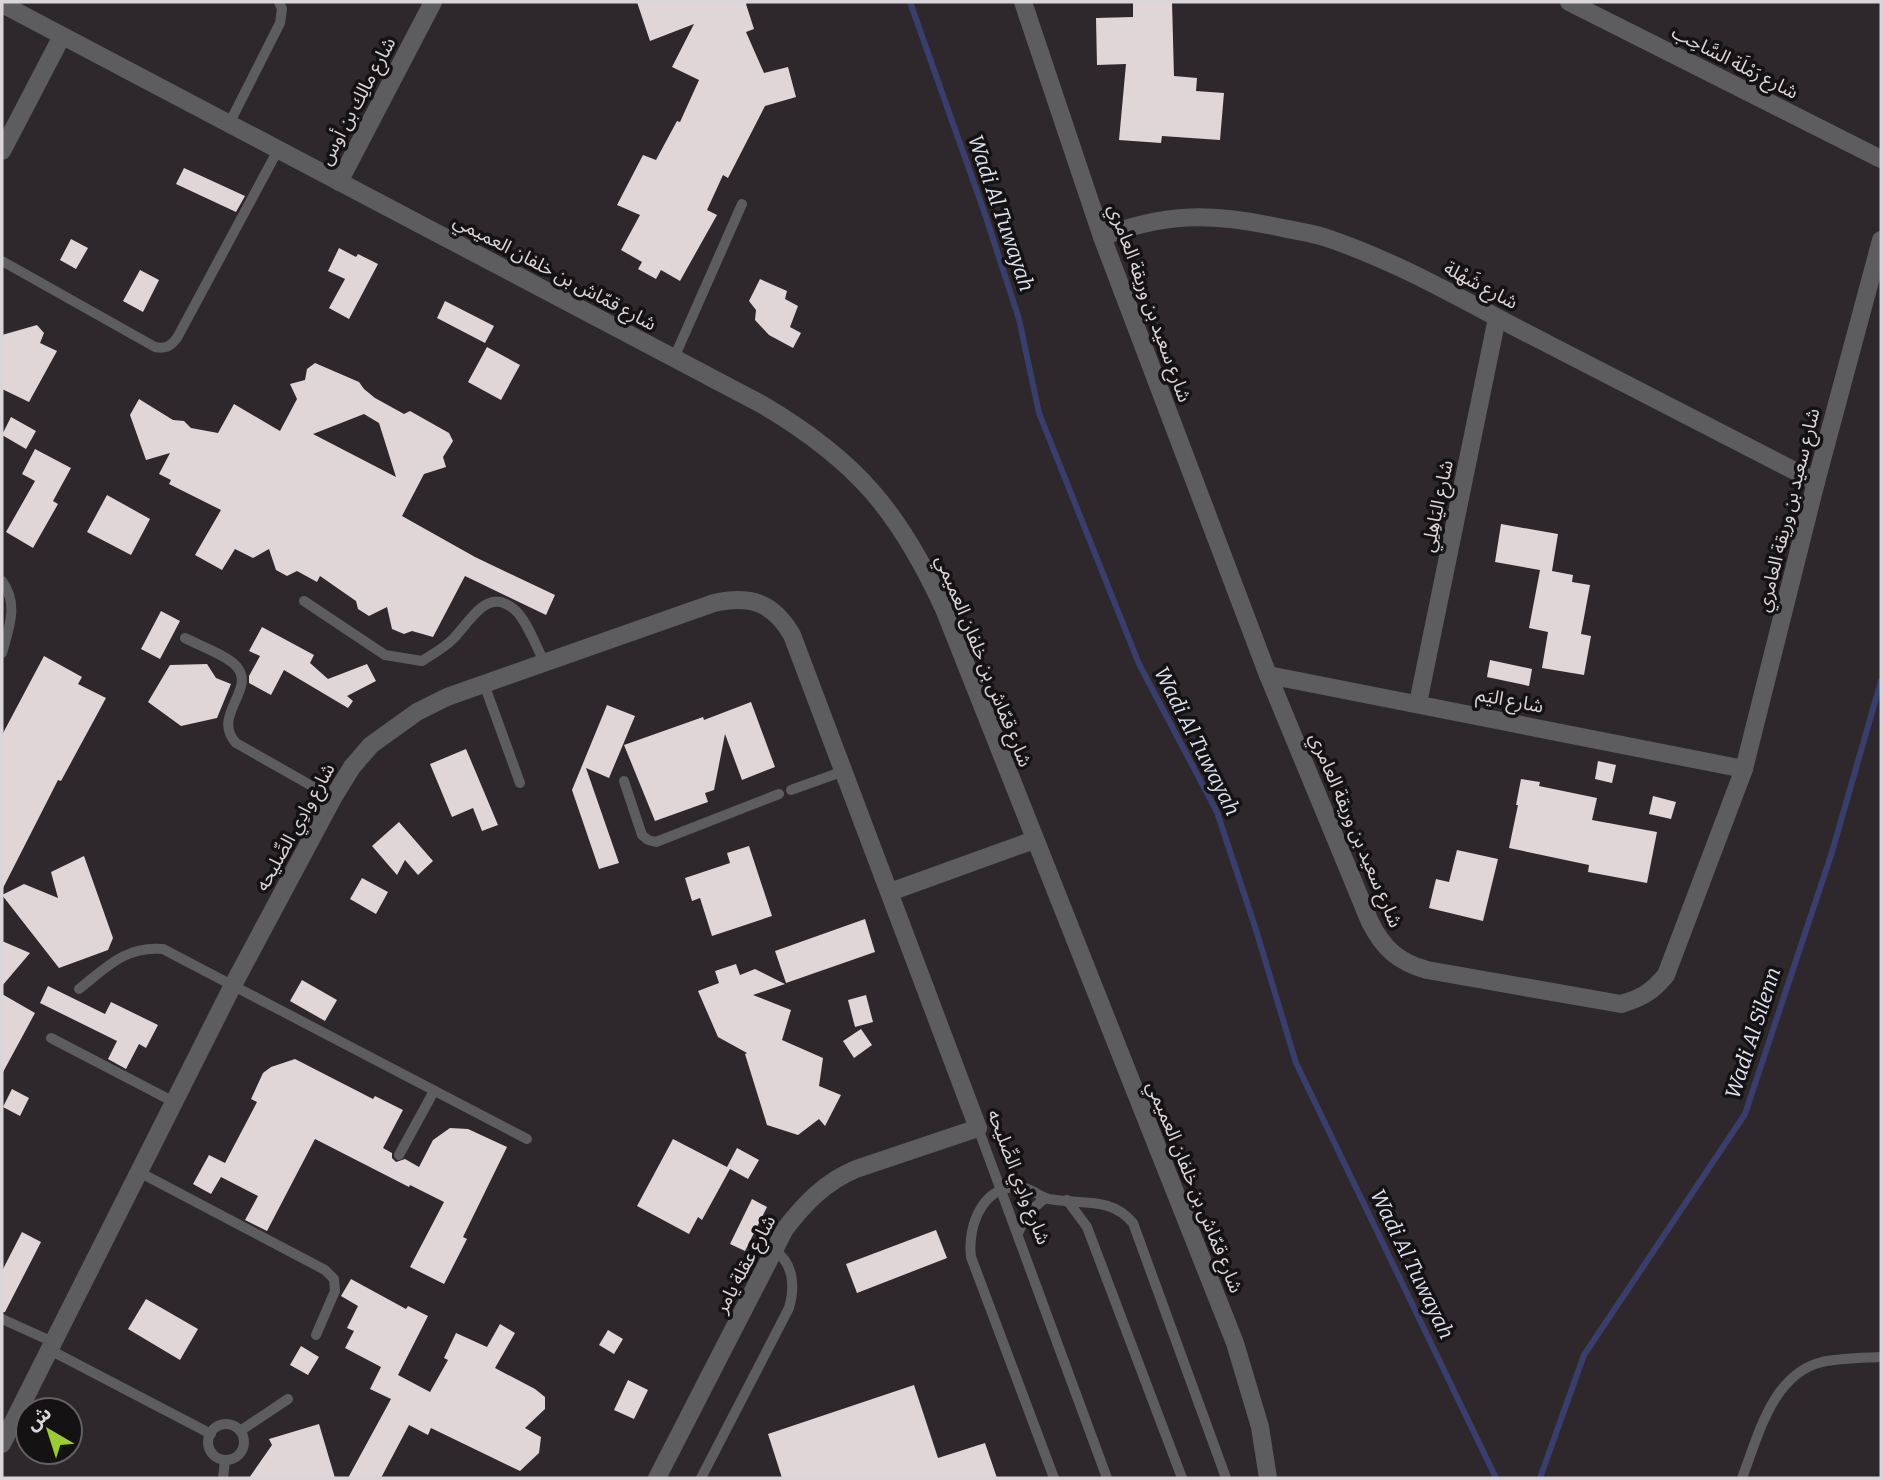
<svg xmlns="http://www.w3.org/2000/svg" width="1883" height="1480" font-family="Bitter,'Noto Sans Arabic',serif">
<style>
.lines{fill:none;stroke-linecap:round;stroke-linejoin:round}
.stream{stroke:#393e6c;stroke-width:6}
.building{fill:#e0d5d7;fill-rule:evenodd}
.lane{stroke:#5d5c5f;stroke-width:10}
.street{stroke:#5d5c5f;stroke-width:18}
.labels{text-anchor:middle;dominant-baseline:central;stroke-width:7;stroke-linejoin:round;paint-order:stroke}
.street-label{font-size:19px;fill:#d9d5d8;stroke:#151214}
.water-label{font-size:21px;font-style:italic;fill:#dfe2f2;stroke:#151214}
</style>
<rect width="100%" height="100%" fill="#2e282c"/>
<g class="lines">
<g class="stream">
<path d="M910,2L985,214L1019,319L1039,413L1139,664L1217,812L1256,930L1296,1063L1496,1478"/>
<path d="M1540,1478L1584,1355L1745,1114L1832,852L1881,681"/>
</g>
</g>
<g class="building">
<path d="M637,2H748L746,4L754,29L746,32L764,73L788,67L796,97L765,106L728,178L723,175L707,210L717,215L680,281L661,270L656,279L638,269L642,262L621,250L640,215L617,205L643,155L656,160L677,121L680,122L699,80L672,67L694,24L650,41Z"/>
<path d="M1133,2H1172L1174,76L1197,78L1196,91L1224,93L1220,140L1162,136L1161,143L1119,140L1126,64L1097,65L1096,18L1133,17Z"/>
<path d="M184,168L245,196L236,212L176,184Z"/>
<path d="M71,239L88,248L76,269L60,260Z"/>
<path d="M339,248L356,257L358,254L378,264L349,319L329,308L345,279L328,271Z"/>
<path d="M140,270L159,280L143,312L123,301Z"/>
<path d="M760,279L787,291L785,299L798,306L790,327L801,333L793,348L769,335L755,320L756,310L749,301Z"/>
<path d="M445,301L494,326L485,343L437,318Z"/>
<path d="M37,325L44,333L40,343L57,351L29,402L2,389V335Z"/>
<path d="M487,347L520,365L501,400L468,382Z"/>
<path d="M315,363L359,382L364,389L375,398L404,414L410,411L449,433L453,441L443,457L446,467L424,474L402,516L475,557L555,595L546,615L465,576L433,637L412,631L404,634L392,629L387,607L369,616L358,609L356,601L320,576L317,582L297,571L287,576L276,570L269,549L253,558L235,549L222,570L195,555L221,510L169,484L171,480L159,474L170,453L146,460L130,415L139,399L173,420L184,421L191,428L218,433L234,404L280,431L297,399L290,384L305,380L307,369ZM364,414L379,423L396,477L313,434Z"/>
<path d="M11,417L36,431L26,449L2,435Z"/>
<path d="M35,449L71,468L53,501L58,504L33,548L6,532L35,481L22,474Z"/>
<path d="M107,495L150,519L131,555L87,532Z"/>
<path d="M1501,524L1558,534L1552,571L1573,575L1572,582L1590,585L1581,634L1591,636L1584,675L1542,668L1548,632L1529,628L1540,570L1495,562Z"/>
<path d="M161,611L180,621L160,659L141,649Z"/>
<path d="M262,627L314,655L310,663L328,679L367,664L376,681L347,696L353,701L348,708L284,670L271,695L249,683V676L260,656L249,651Z"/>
<path d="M44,656L82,677L78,684L106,698L61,781L58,780L2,890V735Z"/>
<path d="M1490,660L1532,669L1529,686L1487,677Z"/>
<path d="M207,664L216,678L231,684L217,718L181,726L148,702L170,665Z"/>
<path d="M751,702L775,767L742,780L725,734L714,790L705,793L708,802L655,821L624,745L703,717L704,720Z"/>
<path d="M607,705L635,716L609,778L586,768L619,863L599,869L572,790Z"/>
<path d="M466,749L498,825L482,831L473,808L452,817L430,764Z"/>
<path d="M1598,761L1616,765L1612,783L1595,779Z"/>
<path d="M1521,779L1540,782L1539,786L1597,798L1592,820L1657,832L1647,883L1588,872L1589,865L1509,848L1518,805H1516Z"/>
<path d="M1653,796L1676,802L1671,819L1649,814Z"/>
<path d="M399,822L433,861L418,875L405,860L397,875L372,846Z"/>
<path d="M749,846L772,916L712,936L700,898L692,901L685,878L730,863L727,853Z"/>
<path d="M1457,850L1498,859L1483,921L1429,908L1436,879L1449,882Z"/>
<path d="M84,856L113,938L108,950L59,968L2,895L24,884L58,898L51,872Z"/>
<path d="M362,878L388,892L376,914L350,899Z"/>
<path d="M865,919L875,952L786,983L775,951Z"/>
<path d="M2,941L30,953L2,986Z"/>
<path d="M736,964L740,975L755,969L785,984L753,995L791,1010L782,1040L823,1058L819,1086L841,1095L825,1126L819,1119L798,1135L767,1125L745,1054L747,1053L718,1037L698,991L719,983L715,971Z"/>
<path d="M302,980L337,1000L325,1021L290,1001Z"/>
<path d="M48,986L105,1014L111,1002L158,1025L146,1048L139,1044L126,1069L108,1059L117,1041L40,1003Z"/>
<path d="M2,994L35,1013L2,1074Z"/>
<path d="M866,995L873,1022L855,1027L848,1000Z"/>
<path d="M861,1029L872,1045L854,1058L843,1041Z"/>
<path d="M295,1059L373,1099L375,1096L403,1110L383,1148L392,1153V1158L396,1162L405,1159L419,1167L433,1140L450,1128L468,1129L507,1147L463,1237L467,1239L444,1284L410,1267L444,1202L410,1185L409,1187L315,1139L267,1231L245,1220L258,1196L221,1177L211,1194L193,1184L209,1155L225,1163L257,1102L251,1099L263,1073L271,1067Z"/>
<path d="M12,1089L29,1098L20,1116L3,1107Z"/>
<path d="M673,1139L727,1167L737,1148L759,1160L748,1179L730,1169L702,1220L698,1217L689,1234L637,1206Z"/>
<path d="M752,1199L767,1207L745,1251L730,1244Z"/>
<path d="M936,1230L947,1258L857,1293L846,1264Z"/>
<path d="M22,1232L41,1242L5,1312H2V1271Z"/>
<path d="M351,1279L406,1309L408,1306L428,1316L398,1375L430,1392L448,1360L444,1358L456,1333L487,1347L500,1324L515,1333L495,1368L535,1389L545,1397V1409L525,1428L541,1437L539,1453L520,1471L431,1428L428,1435L409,1425L381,1478H348L391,1399L370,1389L381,1367L345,1348L354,1331L347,1328L358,1306L341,1296Z"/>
<path d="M146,1299L198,1329L180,1360L128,1329Z"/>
<path d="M608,1330L623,1339L614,1354L599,1345Z"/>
<path d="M301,1346L319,1357L308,1375L290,1365Z"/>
<path d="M628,1380L648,1390L634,1419L614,1410Z"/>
<path d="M914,1385L938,1458L985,1443L997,1478H782L768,1434Z"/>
<path d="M319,1424L335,1478H249L272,1445L269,1439Z"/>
</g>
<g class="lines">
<g class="lane">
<path d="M229,124L280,23L282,9L279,2"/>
<path d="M2,261L155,347C165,349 170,347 177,338L278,150"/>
<path d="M674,358L742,204"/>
<path d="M2,581C19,604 9,628 2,653"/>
<path d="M304,601L385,655L422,661C433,654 444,648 453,639C470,622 488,584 516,611C527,621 537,649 545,663"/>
<path d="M185,638C198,645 229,656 237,667C256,690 211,716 236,743L333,798"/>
<path d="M484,684L520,783"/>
<path d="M624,781L642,835L648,840L656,842L779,794"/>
<path d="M791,790L844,771"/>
<path d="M79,989C107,967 125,946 163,949L527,1139"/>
<path d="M51,1038L174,1102"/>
<path d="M978,1128L1107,1478"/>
<path d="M399,1155L434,1091"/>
<path d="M139,1172L325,1270L334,1279L335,1291L316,1335"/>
<path d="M1067,1200L1087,1227L1182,1478"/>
<path d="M1018,1233L1028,1213L1045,1198"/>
<path d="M2,1319L53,1342"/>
<path d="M50,1350L211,1434"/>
<circle cx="226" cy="1442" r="18"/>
<path d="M240,1431L288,1399"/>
<path d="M223,1478L225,1460"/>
<path d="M701,1478L789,1308C795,1287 794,1263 774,1250"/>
<path d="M1054,1478L971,1257C967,1225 984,1181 1024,1188C1034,1190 1040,1197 1049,1199C1080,1205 1111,1196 1133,1223L1226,1478"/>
<path d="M1742,1478C1758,1437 1772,1374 1822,1362C1841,1358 1862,1358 1881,1357"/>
</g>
<g class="street">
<path d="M1023,2L1102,237L1268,675L1370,922C1383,948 1398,962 1427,970L1621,1004C1642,998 1653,991 1666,975L1744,769L1816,482L1881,240"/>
<path d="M1569,2L1881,159"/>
<path d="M2,4L763,405C856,460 899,511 944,609L1235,1343L1260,1427L1268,1478"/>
<path d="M2,151L62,36"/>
<path d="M339,182L433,2"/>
<path d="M1102,237C1164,213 1208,213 1273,226C1290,230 1308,232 1324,237C1403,263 1474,307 1548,344C1638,390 1727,436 1816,482"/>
<path d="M1268,675L1744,769"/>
<path d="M1418,703L1497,318"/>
<path d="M890,892L1034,840"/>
<path d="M2,1444L232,987L333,798L352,767L371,745L417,712L447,697L714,603C750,595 773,602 792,635L978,1128L856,1169C825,1182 805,1203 785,1229L657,1478"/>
</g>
</g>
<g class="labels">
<g class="street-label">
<text transform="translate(1735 62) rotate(27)">شارع رَمْلَة السَّاحِب</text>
<text transform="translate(357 101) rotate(-62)">شارع مالِك بن أوس</text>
<text transform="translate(555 272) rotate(28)">شارع قمّاش بن خلفان العميمي</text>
<text transform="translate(1481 285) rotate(28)">شارع شَهْلة</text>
<text transform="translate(1150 303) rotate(70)">شارع سعيد بن وريقة العامري</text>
<text transform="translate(1437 506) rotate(-78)">شارع اليَاهِلِي</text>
<text transform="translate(1788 510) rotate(-76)">شارع سعيد بن وريقة العامري</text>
<text transform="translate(984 661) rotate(68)">شارع قمّاش بن خلفان العميمي</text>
<text transform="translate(1510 700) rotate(11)">شارع اليَم</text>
<text transform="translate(295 827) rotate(-61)">شارع وادِي الصِّليحه</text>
<text transform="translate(1356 830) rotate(67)">شارع سعيد بن وريقة العامري</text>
<text transform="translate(1019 1177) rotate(69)">شارع وادِي الصِّليحه</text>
<text transform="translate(1195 1187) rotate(68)">شارع قمّاش بن خلفان العميمي</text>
<text transform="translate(745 1264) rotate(-62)">شارع عقلة يامر</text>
</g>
<g class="water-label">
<text transform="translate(1001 213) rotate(71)">Wadi Al Tuwayah</text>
<text transform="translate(1197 741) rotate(63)">Wadi Al Tuwayah</text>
<text transform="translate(1753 1033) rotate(-72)">Wadi Al Silenn</text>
<text transform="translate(1412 1264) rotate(64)">Wadi Al Tuwayah</text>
</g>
</g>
<rect width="1883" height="1480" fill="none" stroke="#d9d5d8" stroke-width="7"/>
<g transform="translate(49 1431) rotate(321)"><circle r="33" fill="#151214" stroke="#636062" stroke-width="2"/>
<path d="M0-5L12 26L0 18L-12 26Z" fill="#9acb34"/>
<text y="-10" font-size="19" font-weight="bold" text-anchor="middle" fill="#d9d5d8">ش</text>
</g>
</svg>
